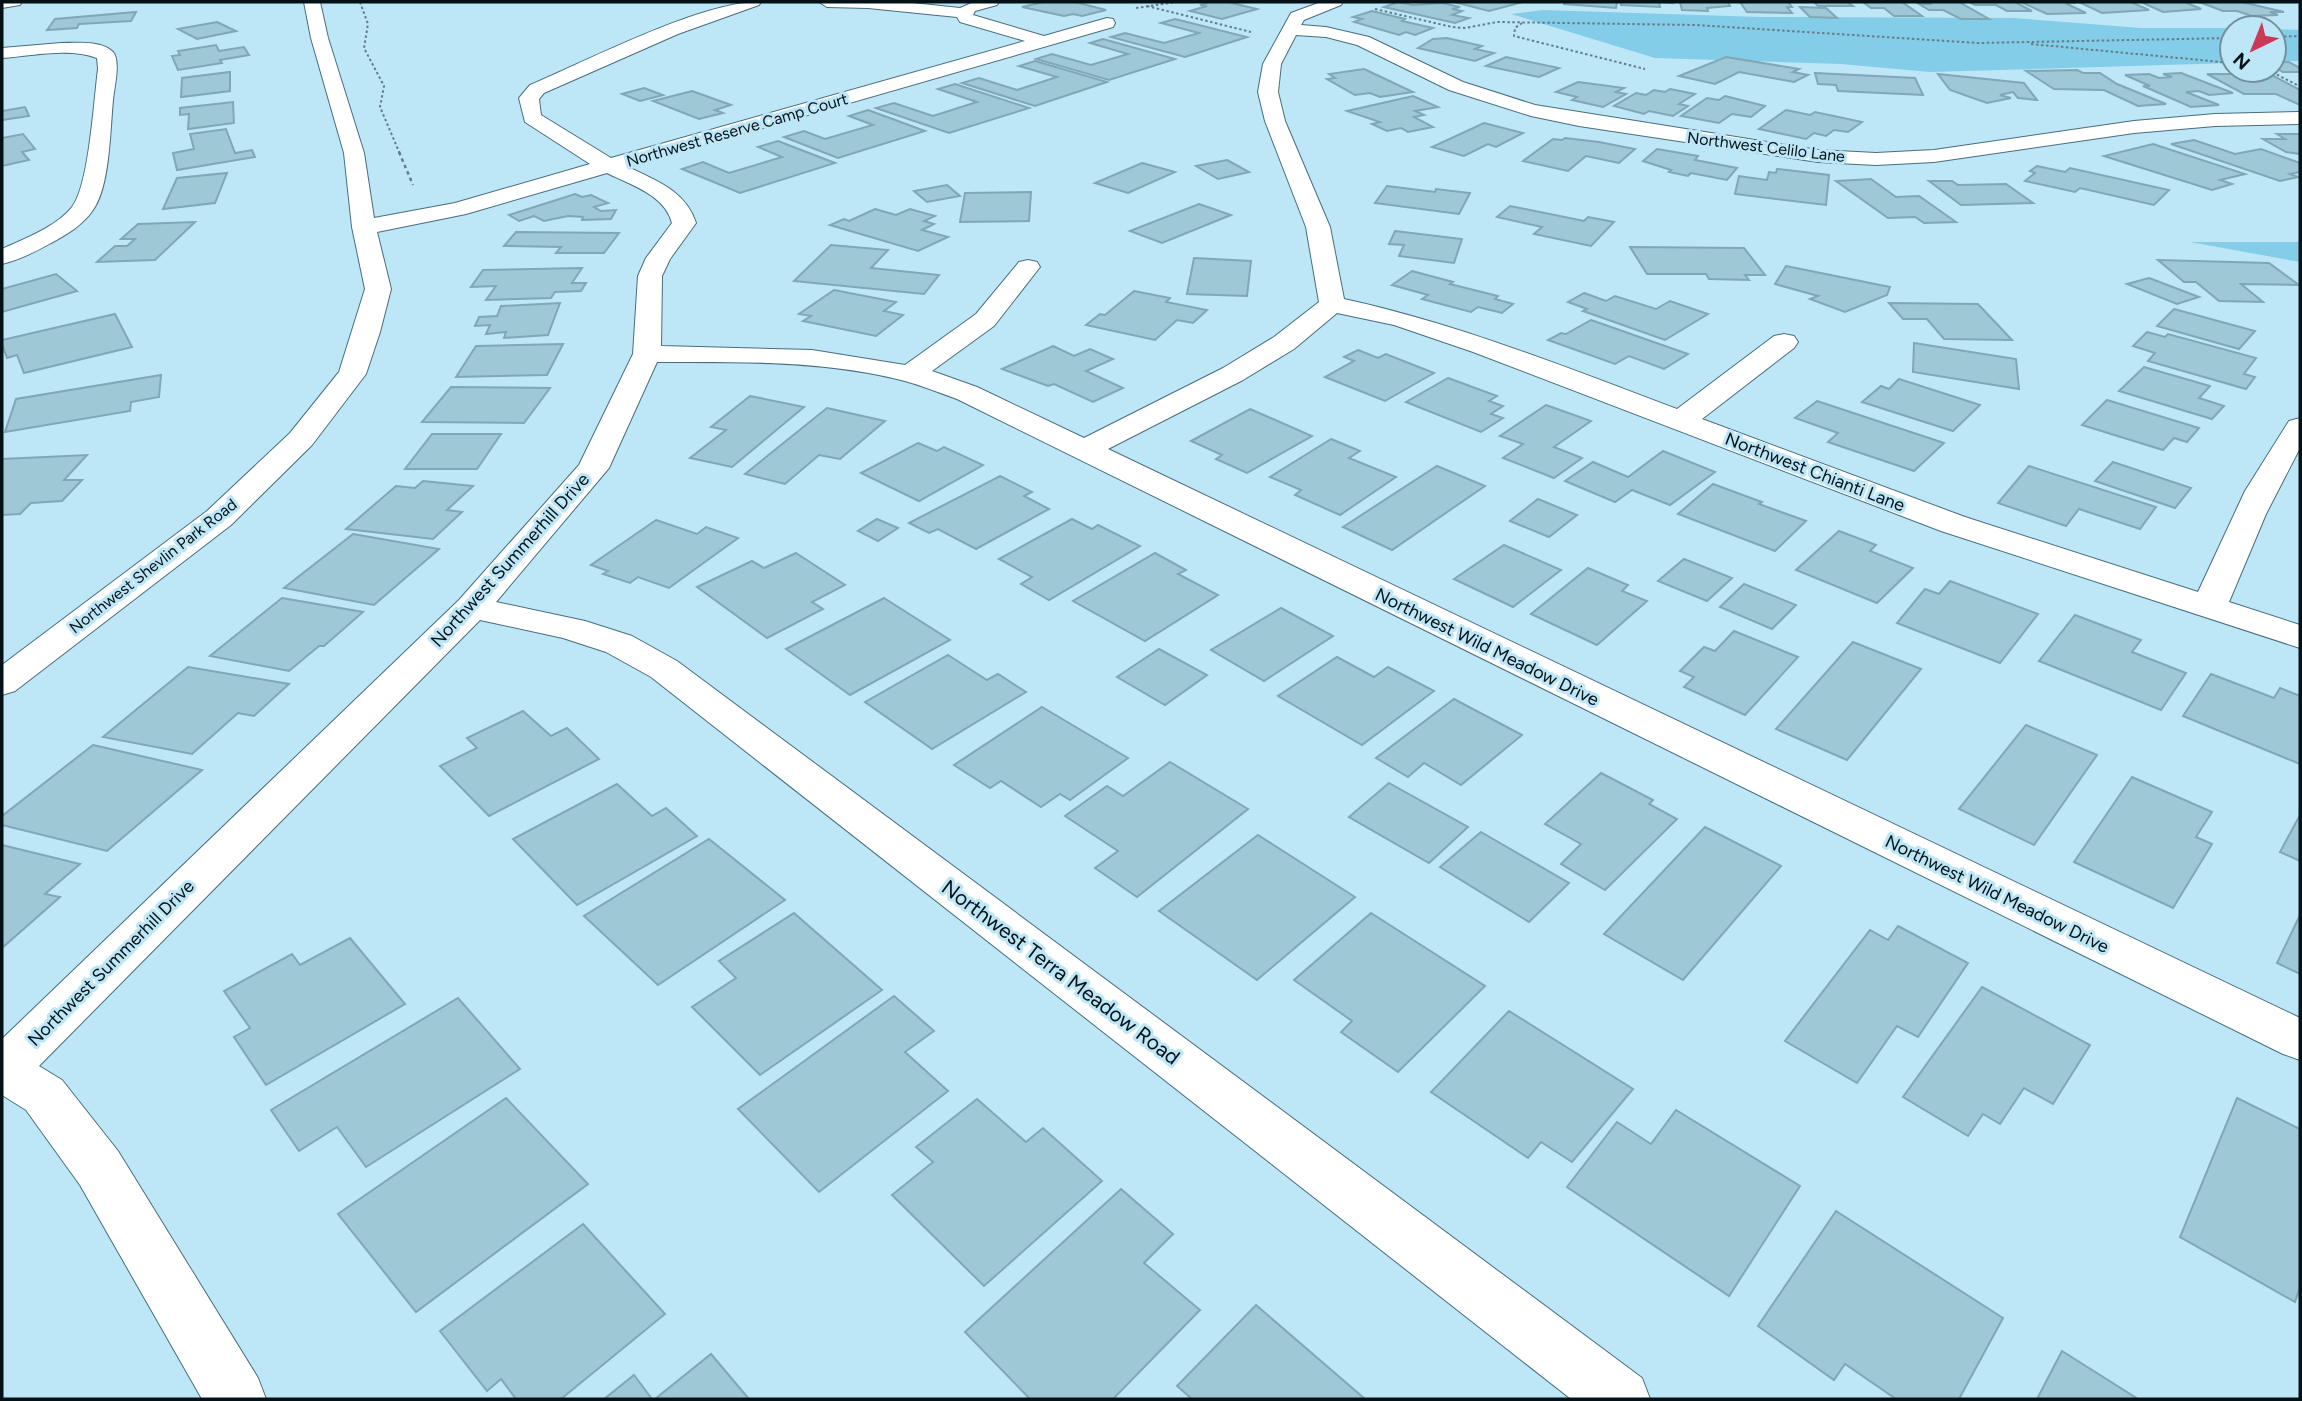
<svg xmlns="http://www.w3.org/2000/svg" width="2302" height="1401" font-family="Figtree,sans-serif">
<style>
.green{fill:#84cde8}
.building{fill:#9fc8d7;stroke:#7fa7b6;stroke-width:2}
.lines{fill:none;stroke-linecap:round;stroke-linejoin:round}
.minor-casing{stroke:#486e7d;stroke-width:2}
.major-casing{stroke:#486e7d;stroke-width:2}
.path-far1{stroke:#627e89;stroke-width:2;stroke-dasharray:2.5 2.5;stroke-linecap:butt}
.path{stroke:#627e89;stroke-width:2.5;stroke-dasharray:3.5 3.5;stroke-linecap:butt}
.minor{fill:#fff;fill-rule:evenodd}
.major{fill:#fff;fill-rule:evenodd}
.labels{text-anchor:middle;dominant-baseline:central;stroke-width:6;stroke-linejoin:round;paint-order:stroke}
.far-street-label{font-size:16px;fill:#041217;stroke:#bde6f7}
.street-label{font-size:18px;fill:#041217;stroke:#bde6f7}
.near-street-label{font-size:21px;fill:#041217;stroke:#bde6f7}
</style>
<rect width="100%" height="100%" fill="#bde6f7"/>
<g class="green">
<path d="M1543,10L1761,17L2014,18L2141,28H2256H2232V63L1930,72L1841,64L1655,58L1511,14Z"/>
<path d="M2274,29L2300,30V61H2274Z"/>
<path d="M2190,242H2300V262Z"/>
</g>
<g class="building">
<path d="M1043,2H1075L1106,10L1082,16L1073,14L1064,16L1022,7Z"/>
<path d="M1210,2H1228L1257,9L1222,19L1190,11L1207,6L1200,5Z"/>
<path d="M1398,2L1413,5L1442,3L1460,7L1452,9L1462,11L1452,15L1469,18L1455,23L1384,7Z"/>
<path d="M1454,2H1523L1489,11Z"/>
<path d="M1564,2H1617L1616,8L1564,4Z"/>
<path d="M1621,2H1671L1672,3L1659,2L1660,7L1621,5Z"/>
<path d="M1680,2H1728L1730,6L1707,8L1708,11L1682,10Z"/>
<path d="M1740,2H1788L1792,7H1787L1792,13L1747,12Z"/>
<path d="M1814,2H1847L1853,6H1818Z"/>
<path d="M1863,2H1902L1922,16H1894L1884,8H1871Z"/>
<path d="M1927,2H1959L1989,19H1961L1943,10H1929L1919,4H1930Z"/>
<path d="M1969,2H2015L2032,11H2007L1996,5H1975Z"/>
<path d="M2021,2H2073L2076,3H2065L2086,13L2047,14Z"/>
<path d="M2079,2H2131L2149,10L2102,13Z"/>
<path d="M2141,2H2185L2201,9L2163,12Z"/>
<path d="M2199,2H2242L2284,12H2270L2278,15L2252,16L2237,11H2223Z"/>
<path d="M1800,7L1826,8L1837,18L1810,17Z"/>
<path d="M1372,11L1405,19L1402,21L1433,28L1415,35L1406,32L1399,35L1354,22L1362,19L1353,17Z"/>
<path d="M136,12L131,21L79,24L77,28L47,30L55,19Z"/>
<path d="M1175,19L1247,37L1185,57L1111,37L1125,33L1164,43L1199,33L1161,23Z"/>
<path d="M217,22L236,31L197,39L178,29Z"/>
<path d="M1447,38L1482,46L1475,49L1494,53L1475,61L1418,48L1433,39Z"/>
<path d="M1103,39L1175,59L1109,80L1036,59L1052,54L1091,65L1128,54L1090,43Z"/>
<path d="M216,45L219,51L244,47L249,55L220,60L222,63L178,70L172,56L180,55L178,51Z"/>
<path d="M1506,57L1559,68L1539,77L1486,66Z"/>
<path d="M1726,57L1799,69L1793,72L1808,75L1794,82L1739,72L1715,84L1679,76Z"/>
<path d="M1035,61L1107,82L1035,106L962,83L979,78L1017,90L1057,77L1019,66Z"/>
<path d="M2274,62H2289L2300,68V72H2283L2274,67Z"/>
<path d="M1364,69L1413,92L1380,97L1370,93L1355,95L1327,79L1335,78L1329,74Z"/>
<path d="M2077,70L2083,73H2100L2117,84L2166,104L2138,106L2104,90L2054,89L2026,71Z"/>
<path d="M230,72V91L181,97L182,78Z"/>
<path d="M1815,73L1915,78L1923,95L1838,91L1836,85L1818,84Z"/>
<path d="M2181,73L2233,93L2209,95L2199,91L2186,92L2219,105L2191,107L2143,86H2150L2125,75L2149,74L2159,78L2172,77L2163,74Z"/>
<path d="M1938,74L2024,83L2037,100L2018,98L2013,92L2000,95L2011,98L1987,103L1950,90Z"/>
<path d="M2207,74H2270L2300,90V105L2276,94H2244Z"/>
<path d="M1578,82L1624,88L1616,92L1626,94L1603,107L1572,100L1577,97L1556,92Z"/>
<path d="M955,84L1029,108L949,133L876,108L894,103L933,116L977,102L938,89Z"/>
<path d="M644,88L663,95L640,101L622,94Z"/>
<path d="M1670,89L1695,94L1679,104L1688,106L1673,116L1649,111L1644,114L1614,106L1636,93L1646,95L1654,90L1665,92Z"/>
<path d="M692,91L731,105L715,110L723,113L699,119L653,101Z"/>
<path d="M1413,96L1438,107L1415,111L1424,115L1414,117L1433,127L1408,132L1401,128L1387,131L1372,124L1380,122L1347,111Z"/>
<path d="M1725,96L1765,106L1751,117L1732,114L1719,123L1681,116L1707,98L1719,100Z"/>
<path d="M233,102L234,123L188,129L189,114L180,115V108Z"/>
<path d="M25,107L29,116L2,120V111Z"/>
<path d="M868,110L925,131L838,158L784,137L804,131L825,139L873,125L849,116Z"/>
<path d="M1786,110L1810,115L1815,112L1862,122L1848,132L1834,130L1826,136L1814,133L1806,139L1759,129Z"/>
<path d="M1484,123L1523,133L1496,147L1488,144L1464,156L1432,147Z"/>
<path d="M226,129L235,153L252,150L255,157L177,170L173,153L194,149L190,134Z"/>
<path d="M23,134L35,149L22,152L29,160L2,166V138Z"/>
<path d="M2277,134H2300V154L2286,152L2263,139H2285Z"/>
<path d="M1565,138L1599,142L1635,149L1619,163L1586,156L1568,171L1523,161L1553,139L1562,140Z"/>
<path d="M2194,140L2235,154L2261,149L2300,163V172L2290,174L2298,177L2280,181L2171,144Z"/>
<path d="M778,141L835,163L740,193L682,169L703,162L729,173L782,157L758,147Z"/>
<path d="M2153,144L2245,174L2220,180L2232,184L2212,190L2104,156Z"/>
<path d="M1657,149L1698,156L1695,160L1737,168L1727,180L1691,173L1688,176L1669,172L1671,170L1643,161Z"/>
<path d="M1227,160L1249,172L1218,179L1196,166Z"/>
<path d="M1142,163L1175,172L1128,193L1095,183Z"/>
<path d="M2037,166L2065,172L2070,168L2169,190L2154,205L2080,188L2075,192L2025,181L2035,173L2030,171Z"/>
<path d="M1777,169L1829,175L1826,205L1735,194L1739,176L1767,180L1769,172L1776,173Z"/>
<path d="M227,173L215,203L163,209L177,178Z"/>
<path d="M1871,179L1896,197L1919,196L1956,222L1924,223L1915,217L1888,218L1836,181Z"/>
<path d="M1929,181H1952L1958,185L2006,184L2033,203L1961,205Z"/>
<path d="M947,185L960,196L927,202L914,191Z"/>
<path d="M1387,186L1435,192L1436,189L1470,193L1459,214L1375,203Z"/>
<path d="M1031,192L1029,221L960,222L965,193Z"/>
<path d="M575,194L582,197L591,195L608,203L594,207L601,211L616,210L611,219L582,220L583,217L568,216L544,221L534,216L519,221L509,215Z"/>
<path d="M1199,204L1231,215L1162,243L1130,231Z"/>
<path d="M1510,206L1584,221L1588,217L1614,222L1591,246L1534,234L1542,227L1497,217Z"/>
<path d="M875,209L896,215L910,209L935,216L924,221L934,224L922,230L948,237L918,251L830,225L844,219L849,221Z"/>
<path d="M195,222L155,260L97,262L115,246H127L135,239H121L138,224Z"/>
<path d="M1395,231L1462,239L1454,263L1399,256L1404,245L1389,244Z"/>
<path d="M516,232L619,233L604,253H556L561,247L504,246Z"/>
<path d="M831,245L888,250L871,268L939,275L924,294L794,281Z"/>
<path d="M1630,247L1744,248L1765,275H1745L1749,280L1709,279L1706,274H1647Z"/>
<path d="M1194,258L1251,261L1247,296L1187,294Z"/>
<path d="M2158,260L2269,263L2299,285L2241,284L2263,302L2219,301L2196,282H2184Z"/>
<path d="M1786,266L1890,287L1887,295L1845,312L1810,299L1818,296L1775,284Z"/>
<path d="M582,268L572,283H586L581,291L555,292L551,298L486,300L496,286L471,287L483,270Z"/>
<path d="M1412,271L1453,282L1450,284L1498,296L1495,299L1513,304L1502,313L1478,307L1471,312L1422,299L1428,295L1392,285Z"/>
<path d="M56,274L77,291L2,312V289Z"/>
<path d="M2149,278L2199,297L2177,304L2127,284Z"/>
<path d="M834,290L896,302L884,311L903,315L876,336L803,321L811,316L799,314Z"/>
<path d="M1134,291L1170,298L1166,302L1207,310L1193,323L1177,320L1155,340L1086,325L1100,314L1105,315Z"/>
<path d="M1584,293L1606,301L1615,296L1656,309L1670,301L1708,314L1665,340L1583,311L1587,309L1568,302Z"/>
<path d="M560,303L548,335L504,338L506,332L486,334L490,325L475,326L479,317L497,316L501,306Z"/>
<path d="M1889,303L1978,304L2012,340L1944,339L1927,319H1903Z"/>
<path d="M2174,309L2255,331L2239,349L2157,326Z"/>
<path d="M115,314L132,347L24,373L17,355L7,358L2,344V340Z"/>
<path d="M1591,320L1688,354L1664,369L1629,356L1615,364L1548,340L1561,333L1566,334Z"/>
<path d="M2147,332L2165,337L2168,334L2256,358L2244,374L2255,377L2246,389L2148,361L2155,353L2133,346Z"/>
<path d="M1914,343L2016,359L2019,389L1913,372Z"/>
<path d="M563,344L547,375L456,377L476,346Z"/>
<path d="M1053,346L1074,356L1090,349L1113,359L1086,371L1123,388L1093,402L1054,384L1048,386L1002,369Z"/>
<path d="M1358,350L1378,358L1386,354L1434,373L1385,401L1325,377L1354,361L1344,357Z"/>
<path d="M2144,367L2210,386L2199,398L2224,406L2212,419L2119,391Z"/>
<path d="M161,375L159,397L131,402L130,411L5,432L16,399Z"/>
<path d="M1448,378L1497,396L1489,401L1503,406L1491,414L1503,418L1481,432L1406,402Z"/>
<path d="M1899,379L1980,405L1953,431L1862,402L1881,386L1889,389Z"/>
<path d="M451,387L550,388L524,423L422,422Z"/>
<path d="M750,396L804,407L732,467L690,458L726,430L711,427Z"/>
<path d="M2107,400L2199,428L2187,442L2174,438L2163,450L2082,425Z"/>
<path d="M1817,401L1944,443L1914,471L1828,442L1838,433L1795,418Z"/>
<path d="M1546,405L1591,421L1554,447L1582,458L1554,478L1503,458L1523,444L1500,436Z"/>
<path d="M827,408L885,421L840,459L819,455L785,484L745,474Z"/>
<path d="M1250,409L1312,436L1247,473L1216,459L1222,455L1191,441Z"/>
<path d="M432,434H501L477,469H405Z"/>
<path d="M1331,439L1360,451L1349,458L1396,477L1340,515L1295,495L1301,490L1270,477Z"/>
<path d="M918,443L937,451L944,447L983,465L919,501L861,473Z"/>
<path d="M1663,451L1715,472L1670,505L1632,490L1615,502L1565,481L1593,462L1628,477Z"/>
<path d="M87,455L64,480H82L62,501L31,503L20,514L2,515V459Z"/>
<path d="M2113,462L2191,488L2175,508L2095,481Z"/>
<path d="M1437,466L1485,486L1392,550L1343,527Z"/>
<path d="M2029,466L2156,507L2140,529L2079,509L2066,526L1998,503Z"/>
<path d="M1000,476L1032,492L1024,496L1049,509L976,549L938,529L929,533L909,523Z"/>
<path d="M423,481L473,486L447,510L462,512L433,539L346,529L396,486L415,488Z"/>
<path d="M1713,484L1762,502L1759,504L1806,521L1775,551L1678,514Z"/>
<path d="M1538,499L1577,515L1549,537L1510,521Z"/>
<path d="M877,519L898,528L878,541L858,531Z"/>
<path d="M1072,519L1092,529L1098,525L1140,546L1049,600L1021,584L1032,577L999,559Z"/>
<path d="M656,520L697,534L706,527L738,538L669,588L638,577L630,583L603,574L608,571L591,565Z"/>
<path d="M1839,531L1876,545L1870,551L1913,568L1877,603L1796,570Z"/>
<path d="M353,534L439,549L374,605L284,588Z"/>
<path d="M1504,545L1561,570L1513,607L1454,579Z"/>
<path d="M796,553L845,585L812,602L823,609L767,638L697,587L752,561L764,568Z"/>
<path d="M1155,553L1186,570L1178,574L1218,595L1145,641L1073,601Z"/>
<path d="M1684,559L1732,578L1707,601L1658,581Z"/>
<path d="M1588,568L1628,585L1622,591L1647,601L1597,645L1531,614Z"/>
<path d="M1950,581L2038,614L2000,663L1897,623L1925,589L1939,594Z"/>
<path d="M1744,584L1796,605L1772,629L1720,607Z"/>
<path d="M282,598L363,612L324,646H319L289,671L210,656Z"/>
<path d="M884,598L950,640L850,695L786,649Z"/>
<path d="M1281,608L1333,636L1264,681L1211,650Z"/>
<path d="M2075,615L2141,640L2132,652L2186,673L2161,710L2039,661Z"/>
<path d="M1734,631L1798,657L1745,715L1684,687L1694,677L1680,671L1704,647L1715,651Z"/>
<path d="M1853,642L1921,669L1847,760L1776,729Z"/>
<path d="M1159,649L1207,675L1165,705L1117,677Z"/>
<path d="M948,655L987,680L998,674L1026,692L932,749L865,702Z"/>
<path d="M1337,657L1374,677L1388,667L1434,691L1362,745L1278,696Z"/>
<path d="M188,667L289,684L254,716L238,713L192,754L103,737Z"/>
<path d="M2211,674L2274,698L2280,688L2300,696V764L2183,716Z"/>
<path d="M1454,699L1522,735L1461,785L1424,763L1408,777L1376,758Z"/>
<path d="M1042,707L1128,758L1070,800L1060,794L1041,807L1001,781L990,788L954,765Z"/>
<path d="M523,711L551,736L567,728L599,759L489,816L440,766L477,748L467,738Z"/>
<path d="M2026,725L2097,755L2034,845L1959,809Z"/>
<path d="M93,745L202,770L107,851L2,825V816Z"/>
<path d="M1170,762L1248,809L1137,897L1095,868L1118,851L1065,816L1107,786L1123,796Z"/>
<path d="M1601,773L1653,800L1649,804L1677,819L1605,890L1561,864L1581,844L1545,824Z"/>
<path d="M2132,777L2212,812L2196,837L2212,844L2173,908L2074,862Z"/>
<path d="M1389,783L1468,827L1429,863L1349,817Z"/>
<path d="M617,784L652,816L666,808L697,836L577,905L513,839Z"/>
<path d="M2300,815V861L2280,852Z"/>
<path d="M1705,827L1781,866L1683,980L1604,934Z"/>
<path d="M1481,832L1569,883L1529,922L1440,867Z"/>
<path d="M1258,835L1355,897L1257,980L1159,911Z"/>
<path d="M709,839L785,900L658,985L584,916Z"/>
<path d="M2,845L80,864L45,894L60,897L2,948Z"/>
<path d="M794,913L882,990L760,1075L692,1007L736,978L719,961Z"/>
<path d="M1371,913L1485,986L1398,1072L1341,1032L1352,1021L1294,980Z"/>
<path d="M2300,915V974L2277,963Z"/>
<path d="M1898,926L1968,963L1918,1037L1897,1026L1857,1083L1785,1041L1870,930L1888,940Z"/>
<path d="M350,938L405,1004L266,1085L234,1037L250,1028L224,991L292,954L300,965Z"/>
<path d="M1982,987L2090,1045L2053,1104L2024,1088L2000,1124L1983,1114L1968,1136L1903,1097Z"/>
<path d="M894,996L934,1031L905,1052L948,1091L819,1192L738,1109Z"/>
<path d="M458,998L520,1069L366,1167L337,1127L299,1151L271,1110Z"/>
<path d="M1509,1011L1633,1089L1572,1162L1541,1142L1528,1158L1431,1092Z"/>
<path d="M506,1098L588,1184L416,1312L338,1214Z"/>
<path d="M2237,1098L2300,1129V1287L2295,1302L2180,1237Z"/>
<path d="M977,1099L1026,1142L1043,1128L1102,1181L984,1286L892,1195L933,1162L916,1147Z"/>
<path d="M1676,1110L1800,1186L1729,1296L1567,1187L1617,1122L1651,1144Z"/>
<path d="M1121,1189L1173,1234L1144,1263L1200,1310L1113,1399H1030L965,1332Z"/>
<path d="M1836,1211L2003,1318L1959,1399H1896L1845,1364L1834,1380L1758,1326Z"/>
<path d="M583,1224L665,1314L561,1399H516L501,1379L487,1391L440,1331Z"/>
<path d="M1256,1305L1365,1399H1192L1177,1386Z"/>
<path d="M2062,1351L2138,1399H2037Z"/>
<path d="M711,1354L749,1399H655Z"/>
<path d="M634,1375L652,1399H604Z"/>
</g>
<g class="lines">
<defs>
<g id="minor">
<path d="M304,2H320L328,38L364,153L374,218L455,203L590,164L525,122L519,98L530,85C587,61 704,0 761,2L759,5L678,34L544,93L539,99L541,115L611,158L1025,41L960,22L957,17L868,8L827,7L819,2H903L960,8L974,2H999L997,5L975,11L973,15L1044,36L1107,18L1113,19L1115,23L1113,27L628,167C657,181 686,191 696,223L670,259L662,276L661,346L812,350L905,365L976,314L1019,262L1028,260L1037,262L1040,267L994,326L932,371L977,387L1084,438L1223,368L1274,337L1319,302L1306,227L1265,121L1258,92L1263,64L1291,13L1321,2H1343L1341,5L1304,20L1301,25L1326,27L1369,37L1463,82L1535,105L1818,150L1876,153L1934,150L2134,121L2215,114L2300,112V124L2215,126L2134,133L1934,162L1876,165L1818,162L1579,126L1531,116L1449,90L1357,45L1326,37L1296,35L1281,64L1278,92L1285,121L1330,227L1344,299C1459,324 1567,368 1677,409L1774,336L1784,334L1794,336L1798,342L1794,348L1702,419L1965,517L2198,592L2245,491L2289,421L2300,418V448L2266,514L2229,602L2300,625V648L1941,531L1473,352L1394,325L1337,313L1294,349L1243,380L1108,449L2300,1018V1060L2283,1054L957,399C940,393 923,386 905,381C825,360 739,362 657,362L609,468L496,602L585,621L632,636L677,661L1642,1378L1650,1399H1571L651,677L606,652L563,638L480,620L39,1066L62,1080L118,1151L258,1378L266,1399H202L80,1185L26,1110L2,1095V1039L459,600L579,465L633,354L638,276L646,258L672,223C665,195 631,185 607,173L466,214L377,232L391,289L380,332L366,374L312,445L231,525L15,691L2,695V665L207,511L290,433L339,372L365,289L352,227L344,153L311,38Z"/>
<path d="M61,43C75,43 102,40 113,52C121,61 114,88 113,100C110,130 110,186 93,210C83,225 66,235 51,243C35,252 19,260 2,264V249C24,239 56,227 72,207C89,186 94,99 98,69L97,58C69,47 31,56 2,58V48Z"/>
</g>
<path id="major" d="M2,2H22L20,5L2,8Z"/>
</defs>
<use href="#minor" class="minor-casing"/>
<use href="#major" class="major-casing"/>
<g class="path-far1">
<path d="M360,2L368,24L364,48L384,86L380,107L400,154"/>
<path d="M1147,6L1251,32"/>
<path d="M1136,8L1176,2"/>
<path d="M1375,9L1452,27L1465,28L1497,22L1696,25L1978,43L2232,38"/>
<path d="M1522,23L1515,28L1514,36L1645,69"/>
<path d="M2274,37L2300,36"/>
<path d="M2031,44L2232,63"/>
<path d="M2268,70L2299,86"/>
</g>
<path class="path" d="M399,152L413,185"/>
<use href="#minor" class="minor"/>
<use href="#major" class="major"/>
</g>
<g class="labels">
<g class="far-street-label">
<text transform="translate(737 130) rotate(-16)">Northwest Reserve Camp Court</text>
<text transform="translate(1766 147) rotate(7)">Northwest Celilo Lane</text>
<text transform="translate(153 566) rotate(-38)">Northwest Shevlin Park Road</text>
</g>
<g class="street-label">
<text transform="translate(1815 472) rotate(21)">Northwest Chianti Lane</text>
<text transform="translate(510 560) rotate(-48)">Northwest Summerhill Drive</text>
<text transform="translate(1487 647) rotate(26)">Northwest Wild Meadow Drive</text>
<text transform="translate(1997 894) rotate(26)">Northwest Wild Meadow Drive</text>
<text transform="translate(111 963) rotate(-45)">Northwest Summerhill Drive</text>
</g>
<g class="near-street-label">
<text transform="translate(1061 972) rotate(37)">Northwest Terra Meadow Road</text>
</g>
</g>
<rect width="2302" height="1401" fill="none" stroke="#041217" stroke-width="7"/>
<g transform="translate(2253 49) rotate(223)"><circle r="33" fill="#bde6f7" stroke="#73919d" stroke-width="2"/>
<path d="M0-5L12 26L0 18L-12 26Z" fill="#ca3a57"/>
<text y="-10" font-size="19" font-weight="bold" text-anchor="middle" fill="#041217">N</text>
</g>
</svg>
